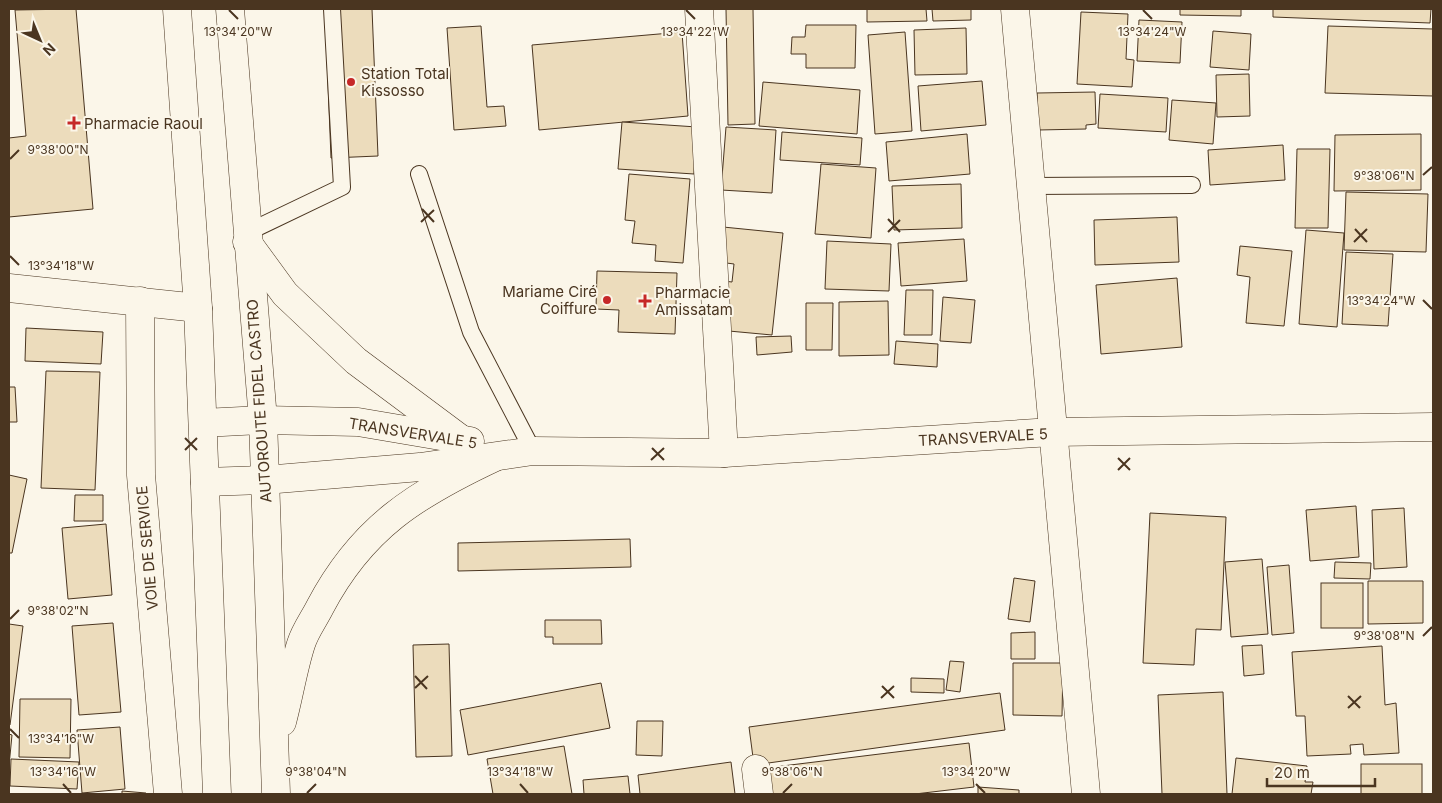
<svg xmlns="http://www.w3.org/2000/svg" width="1442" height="803" font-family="Inter,sans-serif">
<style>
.building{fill:#ecdcbc;stroke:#4a3520}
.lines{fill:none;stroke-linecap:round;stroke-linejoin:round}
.service-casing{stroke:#4a3520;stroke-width:18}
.minor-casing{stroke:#4a3520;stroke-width:29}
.secondary-casing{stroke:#4a3520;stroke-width:29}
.trunk-casing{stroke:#4a3520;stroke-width:29}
.service{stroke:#fbf6e9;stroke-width:16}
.minor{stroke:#fbf6e9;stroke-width:28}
.secondary{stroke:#fbf6e9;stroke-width:28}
.trunk{stroke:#fbf6e9;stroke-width:28}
.ticks{fill:none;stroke:#4a3520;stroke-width:2}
.poi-dot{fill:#c62828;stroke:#fbf6e9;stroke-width:2}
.labels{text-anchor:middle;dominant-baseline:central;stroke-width:4;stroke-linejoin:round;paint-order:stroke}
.poi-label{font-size:15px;fill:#4a3520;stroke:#fbf6e9;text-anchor:start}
.street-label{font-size:15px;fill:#4a3520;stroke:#fbf6e9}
.ticks-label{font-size:12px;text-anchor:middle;fill:#4a3520;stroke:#fbf6e9;stroke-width:4;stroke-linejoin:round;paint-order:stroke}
</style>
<rect width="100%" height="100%" fill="#fbf6e9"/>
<g class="building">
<path d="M76,9L93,209L9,217V138L26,136L15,10Z"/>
<path d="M325,9H372L378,156L331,158Z"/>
<path d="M726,9H753L755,124L728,125Z"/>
<path d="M867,9H926L927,21L867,22Z"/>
<path d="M932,9H971V20L933,21Z"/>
<path d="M1180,9H1241V16L1180,15Z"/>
<path d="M1273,9H1431L1430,23L1273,17Z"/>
<path d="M1081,12L1128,14L1126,59L1134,60L1132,87L1077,84Z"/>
<path d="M1139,20L1182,22L1180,63L1137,61Z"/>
<path d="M806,25H856L855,68H806V54H791L792,37H805Z"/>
<path d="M481,26L487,107L504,106L506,126L454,130L447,28Z"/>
<path d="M1328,26L1433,29V96L1325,93Z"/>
<path d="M966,28L967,74L915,75L914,30Z"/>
<path d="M1213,31L1251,34L1249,70L1210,67Z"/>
<path d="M682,32L688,116L539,130L532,45Z"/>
<path d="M905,32L912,131L875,134L868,35Z"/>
<path d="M1249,74L1250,116L1217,117L1216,75Z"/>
<path d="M982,81L986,125L921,131L918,86Z"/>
<path d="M763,82L860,90L857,134L759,126Z"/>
<path d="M1095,92L1096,124L1086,125V129L1038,130L1037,93Z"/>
<path d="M1100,94L1168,98L1166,132L1098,128Z"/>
<path d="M1172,100L1216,103L1213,144L1169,140Z"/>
<path d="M622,122L697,127L694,174L618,169Z"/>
<path d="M726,127L776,130L772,193L721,190Z"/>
<path d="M782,132L862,138L860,165L780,160Z"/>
<path d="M967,134L970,174L889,181L886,142Z"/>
<path d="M1421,134V190L1334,191L1335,135Z"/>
<path d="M1283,145L1285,180L1210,185L1208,150Z"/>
<path d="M1297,149H1330L1328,228H1295Z"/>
<path d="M821,164L876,168L871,238L815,234Z"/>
<path d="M629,174L690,179L683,263L655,261L656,245L632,243L635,221L625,220Z"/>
<path d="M961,184L962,228L894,230L892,186Z"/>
<path d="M1346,192L1428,194L1426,252L1344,250Z"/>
<path d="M1177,217L1179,262L1095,265L1094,220Z"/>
<path d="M723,227L783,233L772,335L718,330L724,281L732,282L734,264L719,262Z"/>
<path d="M1306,230L1344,233L1337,327L1299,324Z"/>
<path d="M964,239L967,281L901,286L898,243Z"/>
<path d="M827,241L891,244L889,291L825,289Z"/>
<path d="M1240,246L1292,251L1284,326L1246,323L1250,277L1237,275Z"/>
<path d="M1346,252L1393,254L1388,326L1342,324Z"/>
<path d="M597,271L677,273L675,334L618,332L619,310L596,309Z"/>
<path d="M1177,278L1182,347L1101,354L1096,285Z"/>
<path d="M906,290H933L932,335H904Z"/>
<path d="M943,297L975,300L971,343L940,341Z"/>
<path d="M888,301L889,355L839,356V302Z"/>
<path d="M806,303H833L832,350H806Z"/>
<path d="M26,328L103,332L101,364L25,361Z"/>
<path d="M791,336L792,352L757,355L756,337Z"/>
<path d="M896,341L938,344L937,367L894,364Z"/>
<path d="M46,371L100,372L95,490L41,488Z"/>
<path d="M9,387H15L17,422H9Z"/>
<path d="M9,475L27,479L12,553H9Z"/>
<path d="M75,495H103V521H74Z"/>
<path d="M1356,506L1359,557L1310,561L1306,510Z"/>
<path d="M1404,508L1407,567L1374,569L1372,510Z"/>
<path d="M1150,513L1226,517L1221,630L1196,629L1194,665L1143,663Z"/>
<path d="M106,524L112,595L68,599L62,528Z"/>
<path d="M630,539L631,567L458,571V543Z"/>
<path d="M1262,559L1268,634L1231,637L1225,562Z"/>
<path d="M1335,562L1371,563L1370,579L1334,578Z"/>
<path d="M1289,565L1294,633L1272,635L1267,567Z"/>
<path d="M1014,578L1035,581L1030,622L1008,619Z"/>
<path d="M1368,581H1423V623L1368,624Z"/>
<rect x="1321" y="583" width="42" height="45"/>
<path d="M545,620H601L602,644H553V637H545Z"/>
<path d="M113,623L121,712L79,715L72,626Z"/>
<path d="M9,624L23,626L10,725H9Z"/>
<path d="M1035,632V659H1011V633Z"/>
<path d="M449,644L452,756L416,757L413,645Z"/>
<path d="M1262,645L1264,674L1244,676L1242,646Z"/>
<path d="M1382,646L1385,705L1396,703L1399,753L1364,755L1363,744L1350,745L1351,754L1307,756L1305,716H1296L1292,652Z"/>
<path d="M950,661L964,662L960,692L946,690Z"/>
<path d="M1013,663H1063L1062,716L1013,715Z"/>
<path d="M911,678L944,679V693L911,692Z"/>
<path d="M601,683L610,728L468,755L460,710Z"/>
<path d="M1223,692L1227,794H1162L1158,695Z"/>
<path d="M1000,693L1005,730L754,765L749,727Z"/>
<path d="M20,699H71L70,758L19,757Z"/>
<path d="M637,721H663L662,756L636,755Z"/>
<path d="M120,727L125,789L82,793L77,730Z"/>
<path d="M9,734L12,735L9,766Z"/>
<path d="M969,743L974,787L915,794H769L766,768Z"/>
<path d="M564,746L572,794H493L487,759Z"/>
<path d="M1236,758L1307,766L1305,782H1313L1311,794H1232Z"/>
<path d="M11,759L79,762L77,789L10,786Z"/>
<path d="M731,762L735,794H640L638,775Z"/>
<rect x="1361" y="764" width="61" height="30"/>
<path d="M628,776L630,794H584L583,780Z"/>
<path d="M978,787L1019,790V794H978Z"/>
<path d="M122,791L146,793V794H122Z"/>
</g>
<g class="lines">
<defs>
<g id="service">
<path d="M419,174L471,332L533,451"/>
<path d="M1031,186L1192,185"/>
<path d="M246,233L342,187L332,9"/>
</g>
<g id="minor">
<path d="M699,9L724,453"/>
<path d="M1015,9L1086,794"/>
<path d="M9,288L198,308"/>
<path d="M140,301L141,475L168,794"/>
<path d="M756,769L759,794"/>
</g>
<g id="secondary">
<path d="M203,423L263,420L358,422L470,441"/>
<path d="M205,482L265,480L420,467L533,451L724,453L1052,432L1433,427"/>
</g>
<g id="trunk">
<path d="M177,9L198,308L217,794"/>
<path d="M230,9L263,420L276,794"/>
<path d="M247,242L285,294L356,361L462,440"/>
<path d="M282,722C289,696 293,669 301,644C305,631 314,619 320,607C362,527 416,494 495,457"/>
</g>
</defs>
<use href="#service" class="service-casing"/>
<use href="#minor" class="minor-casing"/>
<use href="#secondary" class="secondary-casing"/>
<use href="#trunk" class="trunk-casing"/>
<use href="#service" class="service"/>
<use href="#minor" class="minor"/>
<use href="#secondary" class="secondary"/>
<use href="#trunk" class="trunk"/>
</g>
<path class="ticks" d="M229,10L238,19M686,10L695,19M1143,10L1152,19M10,159L19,150M1423,175L1432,167M422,209L434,222M888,219L900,232M421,222L434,210M1355,229L1367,242M888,232L900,220M1354,242L1367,229M10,256L19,265M1423,300L1432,309M185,438L197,450M652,448L664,460M185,450L197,438M1118,458L1130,470M651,460L664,448M1118,470L1130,458M10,619L19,610M1423,636L1432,627M415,676L427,689M882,686L894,698M415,688L428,676M1348,696L1360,708M881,698L894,686M1348,708L1361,696M10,729L19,738M63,784L71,793M520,784L528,793M976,784L985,793M307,793L316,784M783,793L792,784"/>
<g class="poi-dot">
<circle cx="351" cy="82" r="5"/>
<path d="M71.5 115.5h5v5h5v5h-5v5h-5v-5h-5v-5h5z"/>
<circle cx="607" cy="300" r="5"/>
<path d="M642.5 293.5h5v5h5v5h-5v5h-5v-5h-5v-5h5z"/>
</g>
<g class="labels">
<g class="poi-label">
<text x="361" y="73">Station Total<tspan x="361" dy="17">Kissosso</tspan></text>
<text x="84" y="123">Pharmacie Raoul</text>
<text x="597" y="291" text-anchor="end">Mariame Ciré<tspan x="597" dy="17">Coiffure</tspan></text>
<text x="655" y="292">Pharmacie<tspan x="655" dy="17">Amissatam</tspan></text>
</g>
<g class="street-label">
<text transform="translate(259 401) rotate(-94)">AUTOROUTE FIDEL CASTRO</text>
<text transform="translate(413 433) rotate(9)">TRANSVERVALE 5</text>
<text transform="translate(983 437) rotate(-3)">TRANSVERVALE 5</text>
<text transform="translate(147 548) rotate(-95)">VOIE DE SERVICE</text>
</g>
</g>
<g class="ticks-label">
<text x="238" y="36">13°34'20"W</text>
<text x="695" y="36">13°34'22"W</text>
<text x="1152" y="36">13°34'24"W</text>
<text x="58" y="154">9°38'00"N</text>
<text x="1384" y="180">9°38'06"N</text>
<text x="61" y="270">13°34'18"W</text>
<text x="1381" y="305">13°34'24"W</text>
<text x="58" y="615">9°38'02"N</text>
<text x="1384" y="640">9°38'08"N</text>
<text x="61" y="743">13°34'16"W</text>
<text x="63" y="776">13°34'16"W</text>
<text x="520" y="776">13°34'18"W</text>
<text x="976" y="776">13°34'20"W</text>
<text x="316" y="776">9°38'04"N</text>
<text x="792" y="776">9°38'06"N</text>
</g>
<rect width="1442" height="803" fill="none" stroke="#4a3520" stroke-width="20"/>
<g transform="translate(40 40) rotate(136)" stroke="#fbf6e9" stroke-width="4" paint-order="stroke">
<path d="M0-4L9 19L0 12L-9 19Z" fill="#4a3520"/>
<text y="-8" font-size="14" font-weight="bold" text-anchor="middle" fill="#4a3520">N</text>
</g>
<path d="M1267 778v8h108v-8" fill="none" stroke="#4a3520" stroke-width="2.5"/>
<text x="1274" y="778" font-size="15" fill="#4a3520" stroke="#fbf6e9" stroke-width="4" paint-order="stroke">20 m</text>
</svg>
